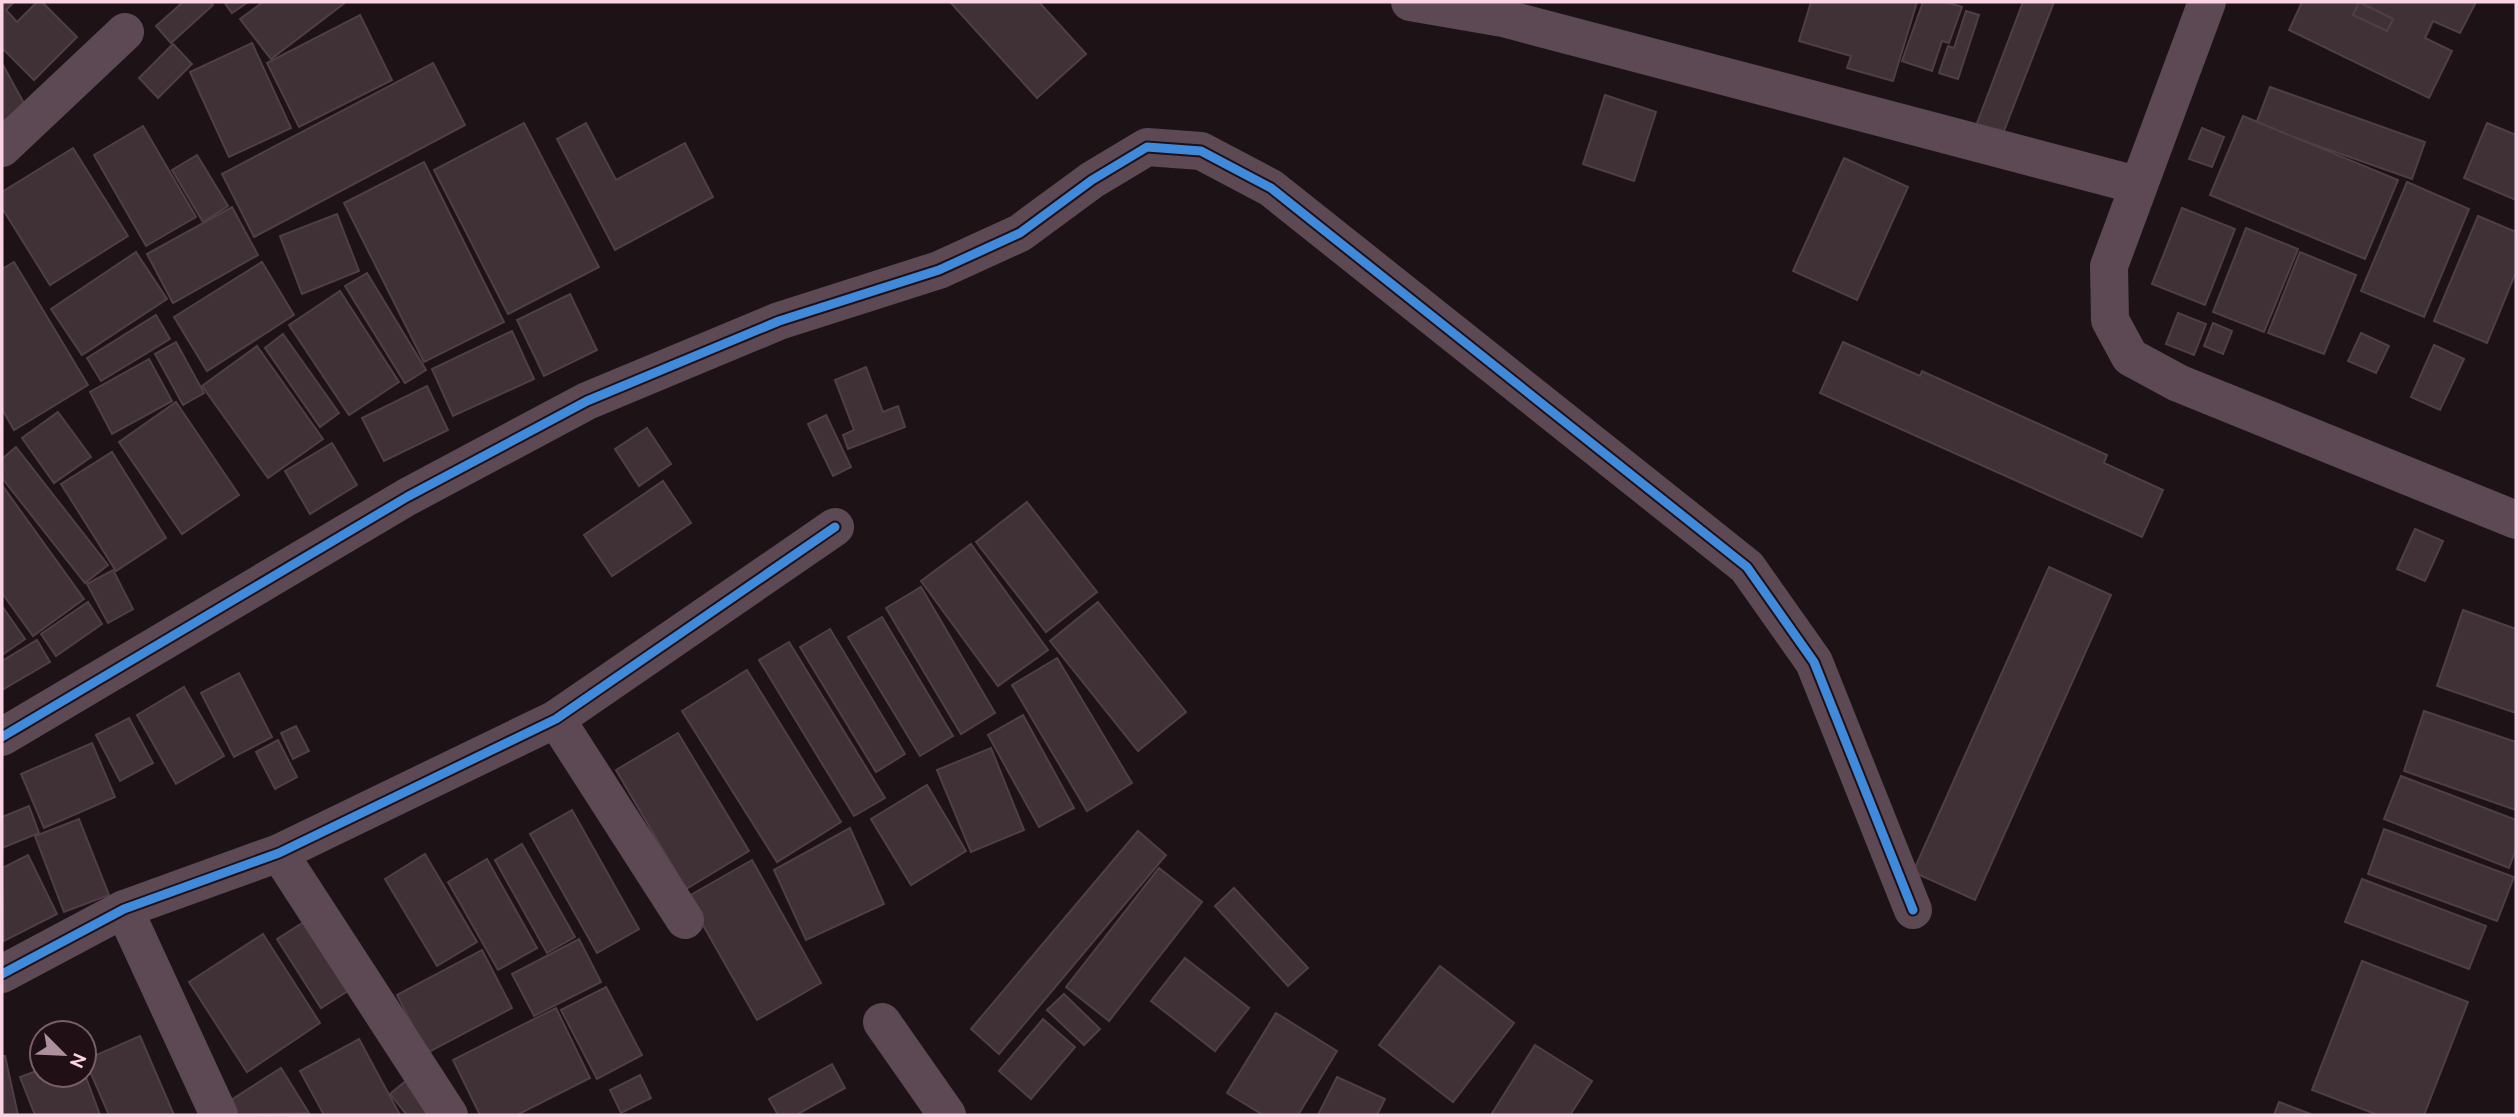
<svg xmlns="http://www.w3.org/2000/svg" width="2518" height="1117" font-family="Ubuntu,sans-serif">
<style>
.building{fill:#3f3136;stroke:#503e46;stroke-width:2;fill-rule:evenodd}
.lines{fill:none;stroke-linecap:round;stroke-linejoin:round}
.street{stroke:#5d4953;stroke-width:38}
.cycleway-casing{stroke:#210f16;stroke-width:13}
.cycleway{stroke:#408adc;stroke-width:9}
</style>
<rect width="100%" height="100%" fill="#1d1317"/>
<g class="building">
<path d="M2,2H14L6,10L17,22L37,2H42L77,37L34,80L2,48Z"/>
<path d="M183,2H210L213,5L171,43L156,26Z"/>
<path d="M224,2H248L232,13Z"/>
<path d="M263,2H346L271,59L240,19Z"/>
<path d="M950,2H1039L1086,54L1037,98Z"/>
<path d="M1811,2H1917L1893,81L1847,68L1851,56L1799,41Z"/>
<path d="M1923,2H1946L1962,7L1949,43L1942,41L1932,71L1902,61Z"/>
<path d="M2023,2H2054L2002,136L1976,126Z"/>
<path d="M2302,2H2476L2460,33L2433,21L2425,38L2452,51L2429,98L2289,30ZM2359,2L2393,19L2387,31L2353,15Z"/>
<path d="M2359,2L2393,19L2387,31L2353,15Z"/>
<path d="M1966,11L1979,15L1958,79L1939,73L1948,46L1954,48Z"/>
<path d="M360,15L392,80L299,127L267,63Z"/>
<path d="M252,43L291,128L229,157L190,72Z"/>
<path d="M173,44L192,64L158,98L139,78Z"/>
<path d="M433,63L465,125L254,237L222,174Z"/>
<path d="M3,65L31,116L2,132V66Z"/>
<path d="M2270,87L2425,142L2412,179L2256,124Z"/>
<path d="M1605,95L1656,112L1634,181L1583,164Z"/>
<path d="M2243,116L2398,180L2365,259L2210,195Z"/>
<path d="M524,123L599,267L508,314L434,170Z"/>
<path d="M586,123L616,180L685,143L713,197L615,250L557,139Z"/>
<path d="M2487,123L2516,135V200L2464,178Z"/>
<path d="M143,126L196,217L146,246L94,155Z"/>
<path d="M2202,128L2224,137L2212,167L2189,159Z"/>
<path d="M73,148L128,236L50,285L2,208V192Z"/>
<path d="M197,155L228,206L203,222L172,170Z"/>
<path d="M1844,158L1908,187L1857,300L1793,271Z"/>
<path d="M424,162L504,322L424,362L344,203Z"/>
<path d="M2407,182L2469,209L2424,317L2361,291Z"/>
<path d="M232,207L258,255L173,303L147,254Z"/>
<path d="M2182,208L2235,229L2205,305L2152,284Z"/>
<path d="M337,214L359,271L302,294L280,236Z"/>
<path d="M2478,216L2516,232V272L2487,343L2434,321Z"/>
<path d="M2246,228L2298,249L2264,332L2213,312Z"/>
<path d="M136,252L167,299L82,355L51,309Z"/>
<path d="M2300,252L2356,275L2324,354L2268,333Z"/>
<path d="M14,262L88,385L14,430L2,409V269Z"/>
<path d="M262,262L294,315L207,371L174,317Z"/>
<path d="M367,273L426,370L405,383L345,286Z"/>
<path d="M340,291L399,382L349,415L289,325Z"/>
<path d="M570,294L597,350L544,376L517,320Z"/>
<path d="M2178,313L2206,324L2194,355L2166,344Z"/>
<path d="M156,315L170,339L101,381L87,358Z"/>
<path d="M2213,323L2232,331L2223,354L2204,346Z"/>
<path d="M512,331L534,379L453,416L432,369Z"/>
<path d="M2361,333L2389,346L2376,373L2348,361Z"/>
<path d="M283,334L339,413L320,427L265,348Z"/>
<path d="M176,342L204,393L183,405L155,354Z"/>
<path d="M1843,342L1920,376L1922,371L2107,455L2104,463L2163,490L2142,537L1820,393Z"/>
<path d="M2434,345L2464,359L2440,410L2411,397Z"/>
<path d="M257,346L323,439L268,478L202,386Z"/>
<path d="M149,359L172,401L112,434L90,392Z"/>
<path d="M866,367L883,412L898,406L905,427L848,449L843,435L854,430L835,380Z"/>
<path d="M427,386L448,430L384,461L362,418Z"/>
<path d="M176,402L239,495L182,534L119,442Z"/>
<path d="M58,412L91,457L54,483L22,438Z"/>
<path d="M826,415L851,467L833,476L808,424Z"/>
<path d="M647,428L671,464L639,486L615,449Z"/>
<path d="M332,443L357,485L310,514L285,471Z"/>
<path d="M16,447L108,565L85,583L2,478V459Z"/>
<path d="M112,452L166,538L116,571L61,484Z"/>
<path d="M663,481L691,523L612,576L584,535Z"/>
<path d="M2,485L84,599L33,636L2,593Z"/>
<path d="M1027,502L1097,592L1046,632L976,542Z"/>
<path d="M2415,529L2443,541L2425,581L2397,569Z"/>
<path d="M971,544L1048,650L998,686L921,581Z"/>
<path d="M2049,567L2111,595L1975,900L1913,872Z"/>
<path d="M113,570L133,609L108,623L87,584Z"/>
<path d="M921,587L995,713L961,734L886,608Z"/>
<path d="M88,602L102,624L56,656L41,634Z"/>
<path d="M1098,602L1186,712L1138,751L1050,641Z"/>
<path d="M2,606L25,639L2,655Z"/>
<path d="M2463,610L2516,629V713L2437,686Z"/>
<path d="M882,617L953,736L920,756L848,637Z"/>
<path d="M830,629L905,754L876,772L800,647Z"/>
<path d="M37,640L50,662L2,690V661Z"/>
<path d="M789,642L885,798L854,816L759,660Z"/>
<path d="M1057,658L1132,783L1087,811L1012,685Z"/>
<path d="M747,670L841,822L777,862L682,711Z"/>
<path d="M239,673L272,737L234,757L201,693Z"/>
<path d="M184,687L224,756L176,784L137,715Z"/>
<path d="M2424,711L2516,742V810L2404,771Z"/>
<path d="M1023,715L1074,808L1039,827L988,735Z"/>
<path d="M129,718L153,763L120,781L96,735Z"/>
<path d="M296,726L309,751L293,759L281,733Z"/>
<path d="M678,733L749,851L686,889L616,770Z"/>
<path d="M278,740L297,777L275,789L256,752Z"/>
<path d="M92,743L115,797L44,828L21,774Z"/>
<path d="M991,748L1024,830L971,852L937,770Z"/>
<path d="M2401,776L2516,820V849L2509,868L2384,819Z"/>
<path d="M927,785L966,851L911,885L871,819Z"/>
<path d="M29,806L39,833L2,848V817Z"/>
<path d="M572,810L639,929L597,953L530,834Z"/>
<path d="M79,819L109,895L64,912L35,836Z"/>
<path d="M850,828L884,904L806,940L774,870Z"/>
<path d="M2384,829L2514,877L2497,921L2368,874Z"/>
<path d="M1138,831L1166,855L999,1054L971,1029Z"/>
<path d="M522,844L575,937L547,953L495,860Z"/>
<path d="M425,854L477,942L437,966L385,879Z"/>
<path d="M28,855L57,914L4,941L2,868Z"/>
<path d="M487,859L537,948L498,970L448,882Z"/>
<path d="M752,860L821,983L757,1020L687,897Z"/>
<path d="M1159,868L1202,902L1109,1021L1066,987Z"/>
<path d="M2362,879L2486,926L2469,969L2345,922Z"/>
<path d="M1234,888L1308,968L1288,986L1215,906Z"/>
<path d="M304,922L348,991L321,1008L277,939Z"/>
<path d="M263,934L320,1023L247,1072L189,982Z"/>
<path d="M579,939L601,982L534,1016L512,974Z"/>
<path d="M482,950L512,1008L427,1053L397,995Z"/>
<path d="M1185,958L1249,1008L1215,1051L1151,1001Z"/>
<path d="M2362,961L2468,1002L2424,1115H2378L2312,1090Z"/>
<path d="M1440,966L1514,1023L1453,1102L1379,1045Z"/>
<path d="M606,987L642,1055L597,1079L561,1010Z"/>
<path d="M1064,994L1100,1029L1084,1045L1047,1010Z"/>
<path d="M556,1008L590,1078L517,1115H480L453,1060Z"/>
<path d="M1276,1013L1337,1051L1298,1115H1263L1227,1093Z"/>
<path d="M1043,1019L1075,1047L1031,1099L999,1071Z"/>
<path d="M140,1036L174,1115H109L85,1060Z"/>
<path d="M359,1039L400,1115H324L300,1071Z"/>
<path d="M1535,1045L1592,1081L1570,1115H1491Z"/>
<path d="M2,1056H5L18,1115H2Z"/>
<path d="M832,1064L845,1088L796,1115H778L769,1099Z"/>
<path d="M281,1068L309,1113L225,1115L220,1107Z"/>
<path d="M42,1069V1075H84V1072L100,1115H35L20,1077Z"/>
<path d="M640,1075L651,1098L621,1113L610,1090Z"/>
<path d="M1337,1077L1385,1099L1377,1115H1318Z"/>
<path d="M407,1080L431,1110L425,1115H407L390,1094Z"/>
<path d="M2279,1102L2313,1115H2274Z"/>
</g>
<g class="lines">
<g class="street">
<path d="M1410,2L1503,18L2137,185"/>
<path d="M2207,2L2109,266L2110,320L2130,357L2178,383L2516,520"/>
<path d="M2,148L125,32"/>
<path d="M556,719L685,920"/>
<path d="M2,737L407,497L587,401L779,321L939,270L1020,233L1092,180L1147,147L1201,151L1271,188L1747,567L1814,662L1913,910"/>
<path d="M279,853L449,1115"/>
<path d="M124,909L219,1115"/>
<path d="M2,974L124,909L279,853L556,719L835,527"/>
<path d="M882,1022L947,1115"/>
</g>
<defs>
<g id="cycleway">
<path d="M2,737L407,497L587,401L779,321L939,270L1020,233L1092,180L1147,147L1201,151L1271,188L1747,567L1814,662L1913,910"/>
<path d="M2,974L124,909L279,853L556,719L835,527"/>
</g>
</defs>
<use href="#cycleway" class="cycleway-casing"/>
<use href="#cycleway" class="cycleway"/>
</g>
<rect width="2518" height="1117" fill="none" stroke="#fcd2e5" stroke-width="7"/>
<g transform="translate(63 1054) rotate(114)"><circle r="33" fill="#210f16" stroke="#795d69" stroke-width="2"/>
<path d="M0-5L12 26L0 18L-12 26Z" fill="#ae8f9d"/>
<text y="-10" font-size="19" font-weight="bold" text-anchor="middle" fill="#fcd2e5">N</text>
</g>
</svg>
